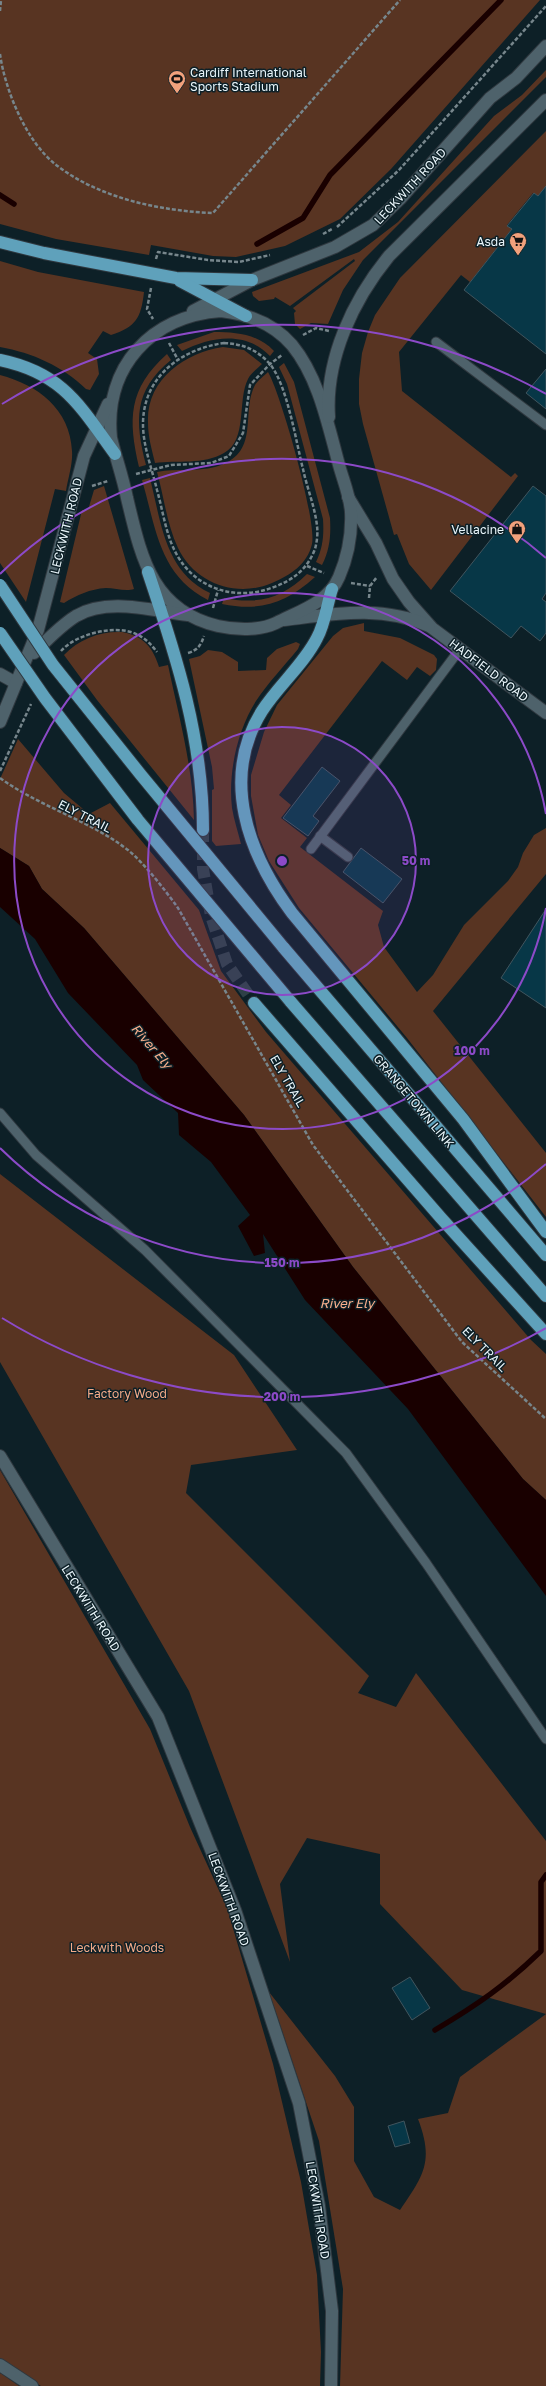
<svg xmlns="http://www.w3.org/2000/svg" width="546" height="2386" font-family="'Golos Text',sans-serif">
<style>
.green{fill:#583422}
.water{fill:#190000}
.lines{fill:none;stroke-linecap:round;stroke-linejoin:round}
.stream{stroke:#190000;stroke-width:5.5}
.building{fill:#073747;stroke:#41555e}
.primary-tunnel{stroke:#2e4047;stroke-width:12;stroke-dasharray:12 6;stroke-linecap:butt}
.lane-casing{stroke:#2f383f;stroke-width:11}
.street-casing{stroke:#2f383f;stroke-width:14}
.secondary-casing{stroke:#2f383f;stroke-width:14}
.primary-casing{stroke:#2f383f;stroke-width:14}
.path{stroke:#77868c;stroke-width:2.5;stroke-dasharray:4 2;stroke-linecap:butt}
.lane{stroke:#4e626b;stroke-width:9}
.street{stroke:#4e626b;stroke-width:12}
.secondary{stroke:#4e626b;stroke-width:12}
.primary{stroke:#5fa1bb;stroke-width:12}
.primary-bridge-casing{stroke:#2f383f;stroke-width:14;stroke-linecap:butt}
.primary-bridge{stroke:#5fa1bb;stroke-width:12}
.ring{fill:none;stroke:#8c4ac8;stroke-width:2}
.labels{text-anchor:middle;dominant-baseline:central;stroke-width:3;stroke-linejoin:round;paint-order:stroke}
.poi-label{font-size:12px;fill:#eaf6fb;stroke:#0d2027;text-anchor:end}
.street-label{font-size:12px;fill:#eaf6fb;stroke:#0d2027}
.park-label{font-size:12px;fill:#f5ab89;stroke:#0d2027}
.water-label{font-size:13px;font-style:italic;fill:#faaf8d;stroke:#0d2027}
.centre{fill:#8c4ac8;stroke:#0d2027;stroke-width:2}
.ring-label{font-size:12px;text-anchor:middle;font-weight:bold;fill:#8c4ac8;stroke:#0d2027;stroke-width:3;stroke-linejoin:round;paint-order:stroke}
</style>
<rect width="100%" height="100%" fill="#0d2027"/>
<g class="green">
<path d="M0,0H540L391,169L340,219L285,246L236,257L213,256L151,245L149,255L56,239L0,224Z"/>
<path d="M546,70V77L363,260L343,290L328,324L311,323L300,329L295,324L294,313L296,311L293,308L355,261L354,259L290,306L275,297L274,299L259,301L253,296L252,292L359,252L398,222L494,116L522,95Z"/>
<path d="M546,131V186L538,196L533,193L507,225L512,229L470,282L461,275L399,352L402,391L511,477L515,473L518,476L431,590L409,564L397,534L394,535L363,424L359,404V379L362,353L368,332L375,315L400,278Z"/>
<path d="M0,261L38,272L144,292C141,318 136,327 111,335L103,331L88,353L97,359L99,374L90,390L86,389C62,366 33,353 0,347Z"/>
<path d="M214,332C236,332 258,334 274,351L270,356C245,330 210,337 182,351L177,345Z"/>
<path d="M223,347L244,350L262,364C257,369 251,373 248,379C237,400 248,440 224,453C204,465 177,460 155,463C152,450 148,437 148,423C146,380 184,353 223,347Z"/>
<path d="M167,354L171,360C133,391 135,421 146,465L139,467C128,419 128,389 167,354Z"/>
<path d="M284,363L294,382L330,518C331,535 330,549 322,565L316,562C323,548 324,535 323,519L287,384L279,367Z"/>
<path d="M268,372C281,394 317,521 312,544C307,565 290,575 272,583C237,598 195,584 178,548C167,525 164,497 157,472C177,468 196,472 215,467C262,454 240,414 255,385C258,380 264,376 268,372Z"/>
<path d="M0,375C38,385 70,409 72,451C73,464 68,478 66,491L55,489L26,602L0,563Z"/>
<path d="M150,478C161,522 165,572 210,593L208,600C159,575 156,528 142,480Z"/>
<path d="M104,486L134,589C126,592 115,588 106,588C90,589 77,595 64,603L60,602L82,510H88L94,490Z"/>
<path d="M307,574L315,577C286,603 261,612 222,604L224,598C258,605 283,598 307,574Z"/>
<path d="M364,623V631L400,638L434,655L437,659L436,670L430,676L417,667L407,680L382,661L279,795L291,805L281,818L307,838L300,847L383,911L378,925L384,947L417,992L433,975L464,925L508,881L518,867L523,853L534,835L546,828V874L433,1011L546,1153V1217L407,1038L299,908L269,861L258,835L251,796V775L264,732L277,705L333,636L343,628Z"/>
<path d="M122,632C143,636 153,647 159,667L168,665C179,717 193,767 194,820L97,700L64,655C79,639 100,631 122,632Z"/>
<path d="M296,642L300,644L298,649C284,666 268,683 256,701C237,731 228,773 232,808C234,820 238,832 241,844L216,846L212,841V790L214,789L212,767L189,659L200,656L208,650L222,652L238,662V671L266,670L267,658L277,649Z"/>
<path d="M18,739L64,793L89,814L110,803L199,910L221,971L266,1032L531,1340L546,1354V1500L523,1479L353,1267L244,1115L84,928L42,889L29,866L0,848V779Z"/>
<path d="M0,1174L234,1355L297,1450L191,1465L186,1493L369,1676L358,1693L396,1707L416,1673L546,1841V2386H340L343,2289L319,2141L269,1992L335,2076L354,2107V2161L374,2197L400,2210C424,2175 434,2161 418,2119L448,2113L460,2077L546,2014L462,1990L380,1904V1854L307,1838L280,1884L290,1962L189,1691L0,1362Z"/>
<path d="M0,1470L150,1729L190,1827L227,1908L273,2064L301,2182L317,2275L321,2352L320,2386H41L8,2367L0,2359Z"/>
<path d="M0,2373L2,2374L19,2386H0Z"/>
</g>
<path class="water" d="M0,848L29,866L42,889L84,928L244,1115L353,1267L523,1479L546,1500V1596L408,1409L305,1300L263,1234L265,1253L254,1256L238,1226L250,1215L211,1162L179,1135L178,1113L143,1080L137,1065L68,993L35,939L0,907Z"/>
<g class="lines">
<g class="stream">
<path d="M0,195L14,204"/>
<path d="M257,244L303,218L330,175L501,0"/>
<path d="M435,2030C477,2005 506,1985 541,1951V1882L546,1875"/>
</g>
</g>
<g class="building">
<path d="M546,186V354L464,290L512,229L507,226L534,193L538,196Z"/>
<path d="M546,369V409L526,393Z"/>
<path d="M533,486L546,496V593L542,599L546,602V633L540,641L521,626L511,638L450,591Z"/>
<path d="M322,767L340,781L313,816L319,821L308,836L283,818Z"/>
<path d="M361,848L402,879L383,903L343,872Z"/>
<path d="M546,909V1008L501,978Z"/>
<path d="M410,1977L430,2008L412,2020L392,1988Z"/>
<path d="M404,2121L410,2143L395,2147L388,2126Z"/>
</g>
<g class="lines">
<path class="primary-tunnel" d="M203,830V869L211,916L227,964L254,1003"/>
<defs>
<g id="lane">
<path d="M436,342L546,425"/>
<path d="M320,836L348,857"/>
<path d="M311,849L460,649"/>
<path d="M0,1113L36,1155L145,1250L346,1453L426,1563L546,1739"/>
</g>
<g id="street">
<path d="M348,497L376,543L393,579L409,602L432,628L546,713"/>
<path d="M284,620C334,614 382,605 429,626"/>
<path d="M0,674L16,683"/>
<path d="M0,2365L32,2386"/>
</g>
<g id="secondary">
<path d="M193,311L252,280L335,247L373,225L400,199L490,98L516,78L546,46"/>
<path d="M221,311C248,314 274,324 292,345C319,378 328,425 339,465C343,480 350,496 351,512C352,534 348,556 339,577C328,603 299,611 276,623C259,631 236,630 218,626C151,610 141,556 127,498C123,478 116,458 111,438C104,367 151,316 221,311Z"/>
<path d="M329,417C325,359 353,300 389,256L546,100"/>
<path d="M34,653C47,640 60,626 76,616C108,597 153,611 188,615"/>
<path d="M0,722L38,630L84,456L108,404"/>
<path d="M0,1456L158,1717L235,1910L299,2103L319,2206L332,2311L331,2386"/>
</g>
<g id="primary">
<path d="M0,242L44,253L176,278L252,280"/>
<path d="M180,281L246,316"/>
<path d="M0,360C63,373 80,406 115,454"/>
<path d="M148,572C177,658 203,739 203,830"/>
<path d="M332,589C327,604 325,624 317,638C304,664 278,686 262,711C220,778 248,854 292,913L463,1119L546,1232"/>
<path d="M283,947L546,1255"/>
<path d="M290,1001L546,1296"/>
<path d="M254,1003L441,1218L546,1334"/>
</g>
</defs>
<use href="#lane" class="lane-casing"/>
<use href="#street" class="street-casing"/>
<use href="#secondary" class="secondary-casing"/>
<use href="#primary" class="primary-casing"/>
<g class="path">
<path d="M0,11L1,0"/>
<path d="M0,54C5,90 26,141 55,164C98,198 160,211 213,213L400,0"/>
<path d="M337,227L399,170L546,6"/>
<path d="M323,234L332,229"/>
<path d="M156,259L158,252L208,260L239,262L270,255"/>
<path d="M151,288L147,309L153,319"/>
<path d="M303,335L316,328L329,331"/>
<path d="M169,343L177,358"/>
<path d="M224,343C242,344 256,349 269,363C287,383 296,442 303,469C307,488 315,507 317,526C318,533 317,542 315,549C307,570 292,581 271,588C236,601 196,589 177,555C166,536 163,511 157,490C152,469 143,446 143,424C143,377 181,349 224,343Z"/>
<path d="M136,474L171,465L211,463L229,456L243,433L250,385L270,364L282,355"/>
<path d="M92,486L108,481"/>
<path d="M307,566L324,573"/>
<path d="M351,583L370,586"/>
<path d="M369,598L370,586L377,577"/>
<path d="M213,608L218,590"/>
<path d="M61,651C76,634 115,624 136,634C145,638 151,644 157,652"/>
<path d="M188,653C198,650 201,645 204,636"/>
<path d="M0,771L31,704"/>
<path d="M0,778C40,807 89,820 128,850C145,864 165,890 178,908L313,1145L462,1342L546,1419"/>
</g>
<use href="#lane" class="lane"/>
<use href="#street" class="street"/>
<use href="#secondary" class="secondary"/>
<use href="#primary" class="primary"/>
<defs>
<g id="primary-bridge">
<path d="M0,585L53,665L141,775L283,947"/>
<path d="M0,633L45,698L138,820L290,1001"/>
</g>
</defs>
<use href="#primary-bridge" class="primary-bridge-casing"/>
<use href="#primary-bridge" class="primary-bridge"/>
</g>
<circle cx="282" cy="861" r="134" fill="#8c4ac8" fill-opacity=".12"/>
<g class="ring">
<circle cx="282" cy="861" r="134"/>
<path d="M546 908A268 268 0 1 1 546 814"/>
<path d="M546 1164A402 402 0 0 1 0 1148M0 574A402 402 0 0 1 546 558"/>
<path d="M546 1328A536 536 0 0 1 2 1318M2 404A536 536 0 0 1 546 394"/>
</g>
<defs>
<symbol id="stadium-pin" viewBox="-11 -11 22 30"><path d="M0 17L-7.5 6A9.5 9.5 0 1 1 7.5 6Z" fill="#f1a17c" stroke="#0d2027"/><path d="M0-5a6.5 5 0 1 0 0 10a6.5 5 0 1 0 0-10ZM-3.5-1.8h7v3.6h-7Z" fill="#111"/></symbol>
<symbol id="supermarket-pin" viewBox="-11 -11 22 30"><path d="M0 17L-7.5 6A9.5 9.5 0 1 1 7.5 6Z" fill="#f1a17c" stroke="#0d2027"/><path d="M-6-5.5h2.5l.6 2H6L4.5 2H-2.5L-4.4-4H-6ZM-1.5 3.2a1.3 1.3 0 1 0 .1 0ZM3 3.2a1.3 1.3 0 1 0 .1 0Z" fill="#111"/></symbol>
<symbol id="shop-pin" viewBox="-11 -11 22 30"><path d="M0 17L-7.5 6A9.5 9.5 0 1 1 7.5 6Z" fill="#f1a17c" stroke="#0d2027"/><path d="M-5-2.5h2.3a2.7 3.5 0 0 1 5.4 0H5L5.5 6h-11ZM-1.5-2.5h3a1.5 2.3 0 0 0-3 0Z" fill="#111"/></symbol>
</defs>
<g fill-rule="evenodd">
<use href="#stadium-pin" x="167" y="69" width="20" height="27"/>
<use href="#supermarket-pin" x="508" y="231" width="20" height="27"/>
<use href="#shop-pin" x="507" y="519" width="20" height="27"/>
</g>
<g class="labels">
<g class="poi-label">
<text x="190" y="72" text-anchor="start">Cardiff International<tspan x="190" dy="14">Sports Stadium</tspan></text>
<text x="505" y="241">Asda</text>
<text x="504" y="529">Vellacine</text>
</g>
<g class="street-label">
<text transform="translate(410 186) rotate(-47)">LECKWITH ROAD</text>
<text transform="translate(66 526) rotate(-76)">LECKWITH ROAD</text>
<text transform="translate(489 670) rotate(37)">HADFIELD ROAD</text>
<text transform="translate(85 816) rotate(27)">ELY TRAIL</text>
<text transform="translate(288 1081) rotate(60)">ELY TRAIL</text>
<text transform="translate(414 1101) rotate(50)">GRANGETOWN LINK</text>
<text transform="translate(485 1349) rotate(45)">ELY TRAIL</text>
<text transform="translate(91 1608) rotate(58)">LECKWITH ROAD</text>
<text transform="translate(229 1899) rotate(70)">LECKWITH ROAD</text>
<text transform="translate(318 2210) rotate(81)">LECKWITH ROAD</text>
</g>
<g class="park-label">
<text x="127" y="1393">Factory Wood</text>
<text x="117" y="1947">Leckwith Woods</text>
</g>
<g class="water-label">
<text transform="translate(152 1046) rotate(49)">River Ely</text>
<text x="347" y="1303">River Ely</text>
</g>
</g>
<circle cx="282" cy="861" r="6" class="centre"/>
<g class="ring-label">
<text x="416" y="865">50 m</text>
<text x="472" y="1055">100 m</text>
<text x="282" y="1267">150 m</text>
<text x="282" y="1401">200 m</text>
</g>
</svg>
